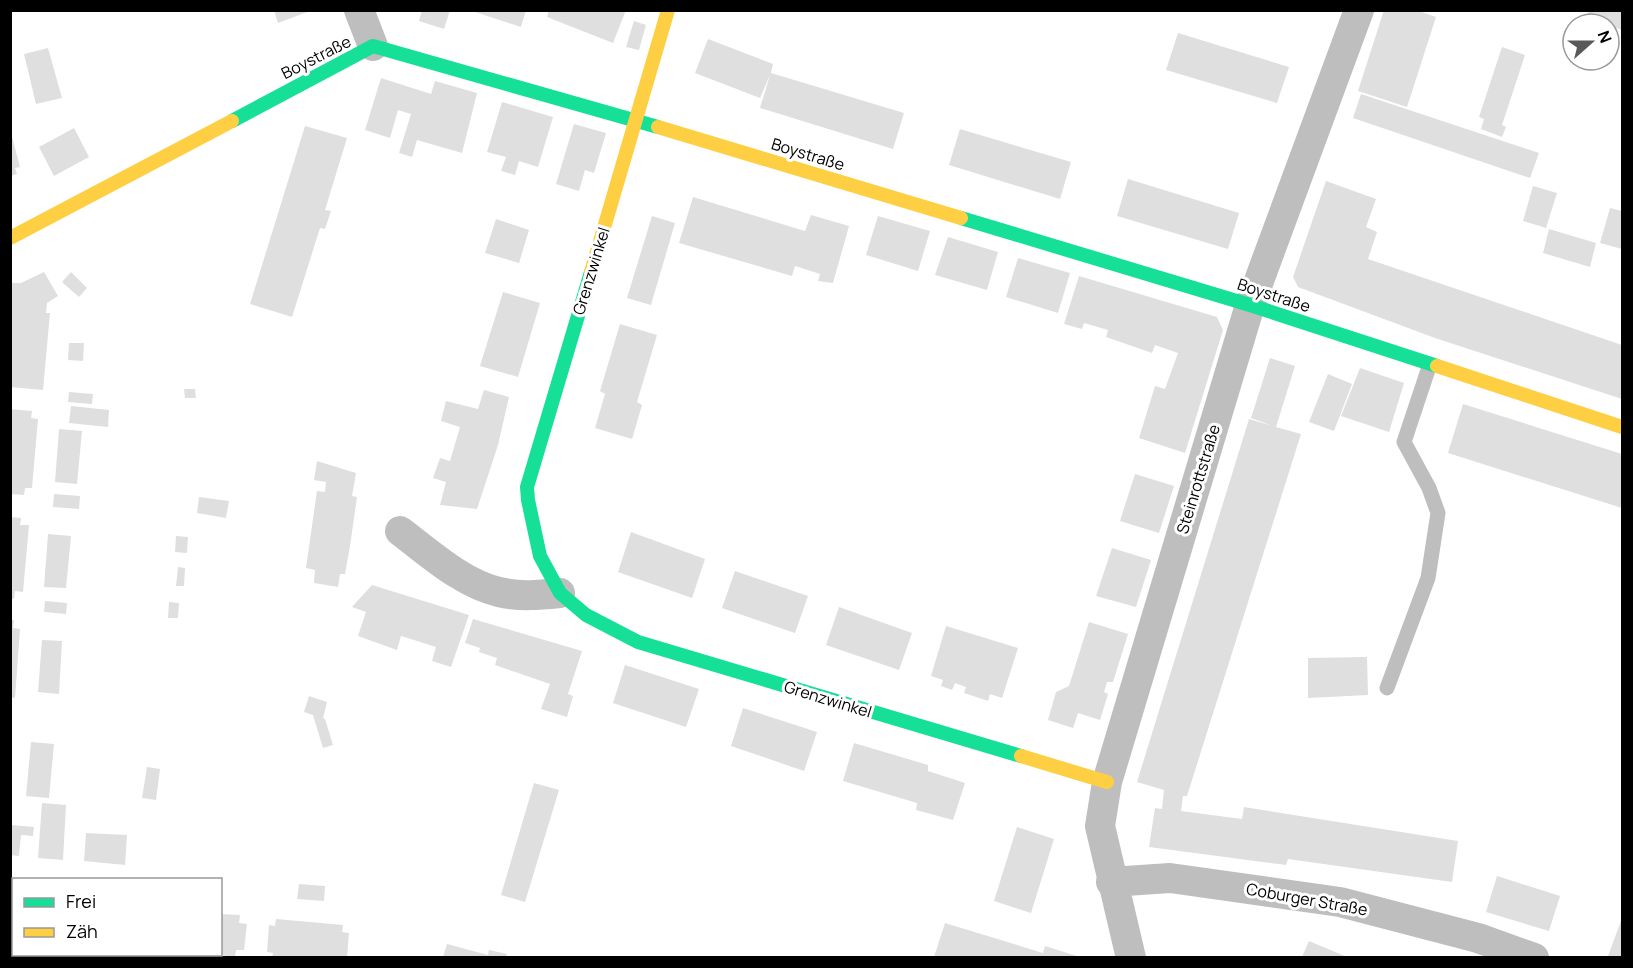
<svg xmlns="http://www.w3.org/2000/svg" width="1633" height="968" font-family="Manrope,sans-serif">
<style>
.building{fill:#dfdfdf}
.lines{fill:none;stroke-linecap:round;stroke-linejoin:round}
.lane{stroke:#bebebe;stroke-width:15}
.street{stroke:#bebebe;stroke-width:30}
.fast{stroke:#16e098;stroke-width:14}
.slow{stroke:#ffcf43;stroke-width:14}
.labels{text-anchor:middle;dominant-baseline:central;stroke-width:6;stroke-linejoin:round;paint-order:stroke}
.street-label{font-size:16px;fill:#000;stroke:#fff}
</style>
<rect width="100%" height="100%" fill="#fff"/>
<g class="building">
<path d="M274,10H310V11L278,23Z"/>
<path d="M422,10H450L444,29L419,21Z"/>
<path d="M469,10H526L521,27Z"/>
<path d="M549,10H626L613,43L547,17Z"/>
<path d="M1384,10H1416L1436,17L1407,107L1358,91Z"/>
<path d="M1589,10H1622V30L1587,18Z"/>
<path d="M634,21L646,25L639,50L626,47Z"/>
<path d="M1178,33L1289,67L1277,103L1166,70Z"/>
<path d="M708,39L773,64L771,73L904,113L893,149L760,108L770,75L760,98L695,73Z"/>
<path d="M1502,47L1525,55L1502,125L1506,127L1502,137L1481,129L1484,119L1479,117Z"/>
<path d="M48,48L62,98L36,104L24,54Z"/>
<path d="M381,78L431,94L435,81L477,93L462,153L417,140L412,157L399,153L411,114L398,110L390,138L365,130Z"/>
<path d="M1361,94L1539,153L1530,178L1353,118Z"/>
<path d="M502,102L553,117L538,167L519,161L515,175L501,171L506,157L487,152Z"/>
<path d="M574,124L606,133L594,173L585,170L579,191L556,184Z"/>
<path d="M305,126L347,138L325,210L331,211L325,229L320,228L292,317L250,304Z"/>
<path d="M74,128L89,157L54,176L39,147Z"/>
<path d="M960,129L1071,162L1060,199L949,165Z"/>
<path d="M11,133L20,167L15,168L17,174L10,176Z"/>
<path d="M1128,179L1239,213L1228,249L1117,216Z"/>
<path d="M1326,181L1376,199L1366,227L1377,232L1368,259L1622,345V399L1435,338L1298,287L1293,277Z"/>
<path d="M1533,186L1557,193L1546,228L1523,221Z"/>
<path d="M693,197L805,231L811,215L849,226L833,283L818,281L820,274L795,266L792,276L679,243Z"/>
<path d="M1610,208L1622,211V249L1600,243Z"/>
<path d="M652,216L675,223L651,305L627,298Z"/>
<path d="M878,216L930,231L918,271L866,255Z"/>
<path d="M496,219L529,230L519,263L485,253Z"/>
<path d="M1549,229L1596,243L1590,267L1543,253Z"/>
<path d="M948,237L998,252L987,290L935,275Z"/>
<path d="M1018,258L1070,273L1058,313L1006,297Z"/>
<path d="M44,272L58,296L47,303L46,313H50L43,390L10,387V283H21Z"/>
<path d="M71,272L87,288L79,297L62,282Z"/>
<path d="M1079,276L1217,317L1223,330L1185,453L1139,438L1155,386L1165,389L1178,353L1155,345L1152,353L1106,337L1108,330L1084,323L1082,329L1064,324Z"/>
<path d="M503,292L540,303L518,377L480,366Z"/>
<path d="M620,324L657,335L637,402L642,405L632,439L595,428L605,394L600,391Z"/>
<path d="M69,343H84L83,361L68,360Z"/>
<path d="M1270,358L1295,366L1276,427L1301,434L1187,796H1183L1181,811L1242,819L1244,807L1458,841L1452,882L1288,859L1286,865L1149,847L1155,808L1162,809L1164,790L1137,782L1249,419L1273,426L1251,418Z"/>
<path d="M1360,368L1404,383L1389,432L1341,416Z"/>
<path d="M1328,374L1352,384L1334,431L1309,422Z"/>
<path d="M184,389H195L196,398H185Z"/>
<path d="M484,390L509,397L498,445L477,509L440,505L446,482L433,478L440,458L450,461L460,427L441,421L446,401L478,409Z"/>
<path d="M69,392L93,394L92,404L68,402Z"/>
<path d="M1463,404L1622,454V508L1448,453Z"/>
<path d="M71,406L109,410L108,427L69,423Z"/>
<path d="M10,409L32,411L31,418L38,419L32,488H25L24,495L10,494Z"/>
<path d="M59,429L82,431L77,484L55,482Z"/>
<path d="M317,461L356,473L352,496L357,497L350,546L345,574H340L338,587L314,583L315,570L306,568L317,491L325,492L326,482L314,480Z"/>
<path d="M1135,474L1174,486L1159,533L1120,521Z"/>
<path d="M54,494L80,496L79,509L53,507Z"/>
<path d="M199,497L229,501L226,518L197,513Z"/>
<path d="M10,517L21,518L20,525H29L23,592L15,591L14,599L10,598Z"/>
<path d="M631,532L705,559L692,598L618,572Z"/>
<path d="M48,534L71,536L66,588L44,587Z"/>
<path d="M176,536L188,537L187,553L175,552Z"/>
<path d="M1112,548L1151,560L1136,607L1096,596Z"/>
<path d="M178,567L185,568L184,586H176Z"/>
<path d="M735,571L808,596L795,633L722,608Z"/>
<path d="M372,585L469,615L451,667L432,661L436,647L401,636L397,650L358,636L366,612L352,607Z"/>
<path d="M45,601L67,603L66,614L44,612Z"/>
<path d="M169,602L179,603L178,618H168Z"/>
<path d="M839,607L912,633L899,670L826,645Z"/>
<path d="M473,619L582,651L568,694L573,696L567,717L541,709L550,684L495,665L497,658L479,652L480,648L465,643Z"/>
<path d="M10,620H14L13,628L20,629L15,698L10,697Z"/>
<path d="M1089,622L1128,634L1113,682H1107L1104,692L1108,694L1100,720L1078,713L1073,728L1048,720L1056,692L1069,686Z"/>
<path d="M946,626L1018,648L1002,698L990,694L988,701L964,693L966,687L955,683L952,690L941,686L943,680L931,676Z"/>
<path d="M42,640L62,641L59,694L38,692Z"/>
<path d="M1367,657L1368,695L1308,698V658Z"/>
<path d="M625,665L699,689L686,727L613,703Z"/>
<path d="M309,696L327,702L323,718L325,719L333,745L323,748L313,715L304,712Z"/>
<path d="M743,708L817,732L804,771L731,746Z"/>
<path d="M31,742L54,744L49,798L26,796Z"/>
<path d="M854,743L928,765V771L965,783L953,820L916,810L917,803L843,781Z"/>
<path d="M147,767L160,769L156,800L142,798Z"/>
<path d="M534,783L559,790L525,902L501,895Z"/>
<path d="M42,803L66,805L63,860L38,858Z"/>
<path d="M11,825L34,827L33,836L21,835L19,856L10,855Z"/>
<path d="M1017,827L1054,839L1031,913L994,901Z"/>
<path d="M86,833L127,835L125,865L84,861Z"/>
<path d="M1497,876L1560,896L1549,931L1486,912Z"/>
<path d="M299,884L325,886L324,901L297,899Z"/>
<path d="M10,892L14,893V940L10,939Z"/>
<path d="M220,914L240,915L239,923L247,924L244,950H236L235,957L220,955Z"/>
<path d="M1622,918V957H1613L1608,956Z"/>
<path d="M276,919L343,925L342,932L349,933L347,957H272L273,953L267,952L269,925L275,926Z"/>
<path d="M945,923L1043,953L1045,946L1080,957H934Z"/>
<path d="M1309,941L1347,957H1302Z"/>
<path d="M447,944L488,955L489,950L507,954L506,957H443Z"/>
</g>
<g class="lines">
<path class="lane" d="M1387,688L1428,578L1438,513L1429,488L1404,442L1430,364"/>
<g class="street">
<path d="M359,10L373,46"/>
<path d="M400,531C429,553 463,584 499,592C520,597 540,595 560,593"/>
<path d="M1111,882L1170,878L1340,902L1478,938L1534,958"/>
<path d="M1131,958L1100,826L1107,782L1250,305L1359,10"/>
</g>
<g class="fast">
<path d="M232,121L373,46L658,127"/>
<path d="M961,218L1250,305L1437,366"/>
<path d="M591,272L527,487L528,500L540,556L560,593L586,615L638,642L1021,756"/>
</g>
<g class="slow">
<path d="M658,127L961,218"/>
<path d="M10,238L232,121"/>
<path d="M591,272L668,10"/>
<path d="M1437,366L1622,427"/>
<path d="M1021,756L1107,782"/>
</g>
</g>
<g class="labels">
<g class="street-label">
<text transform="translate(316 57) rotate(-27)">Boystraße</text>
<text transform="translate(808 154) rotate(17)">Boystraße</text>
<text transform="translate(591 271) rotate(-73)">Grenzwinkel</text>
<text transform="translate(1274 295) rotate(18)">Boystraße</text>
<text transform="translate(1198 479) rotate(-73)">Steinrottstraße</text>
<text transform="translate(828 699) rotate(17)">Grenzwinkel</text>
<text transform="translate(1307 899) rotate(10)">Coburger Straße</text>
</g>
</g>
<rect width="1633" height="968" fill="none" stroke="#000000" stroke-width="24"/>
<rect x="12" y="878" width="210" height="78" fill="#ffffff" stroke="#999999" stroke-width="1.5"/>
<rect x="24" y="898" width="30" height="9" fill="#16e098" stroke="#999999" stroke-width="1.5"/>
<text x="66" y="908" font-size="18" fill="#000000">Frei</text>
<rect x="24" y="928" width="30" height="9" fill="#ffcf43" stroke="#999999" stroke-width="1.5"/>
<text x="66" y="938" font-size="18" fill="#000000">Zäh</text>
<g transform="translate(1591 42) rotate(69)"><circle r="28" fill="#ffffff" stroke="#999999" stroke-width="1.5"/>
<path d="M0-4.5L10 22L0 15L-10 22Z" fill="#595959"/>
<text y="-9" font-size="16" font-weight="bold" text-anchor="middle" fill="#000000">N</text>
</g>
</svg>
